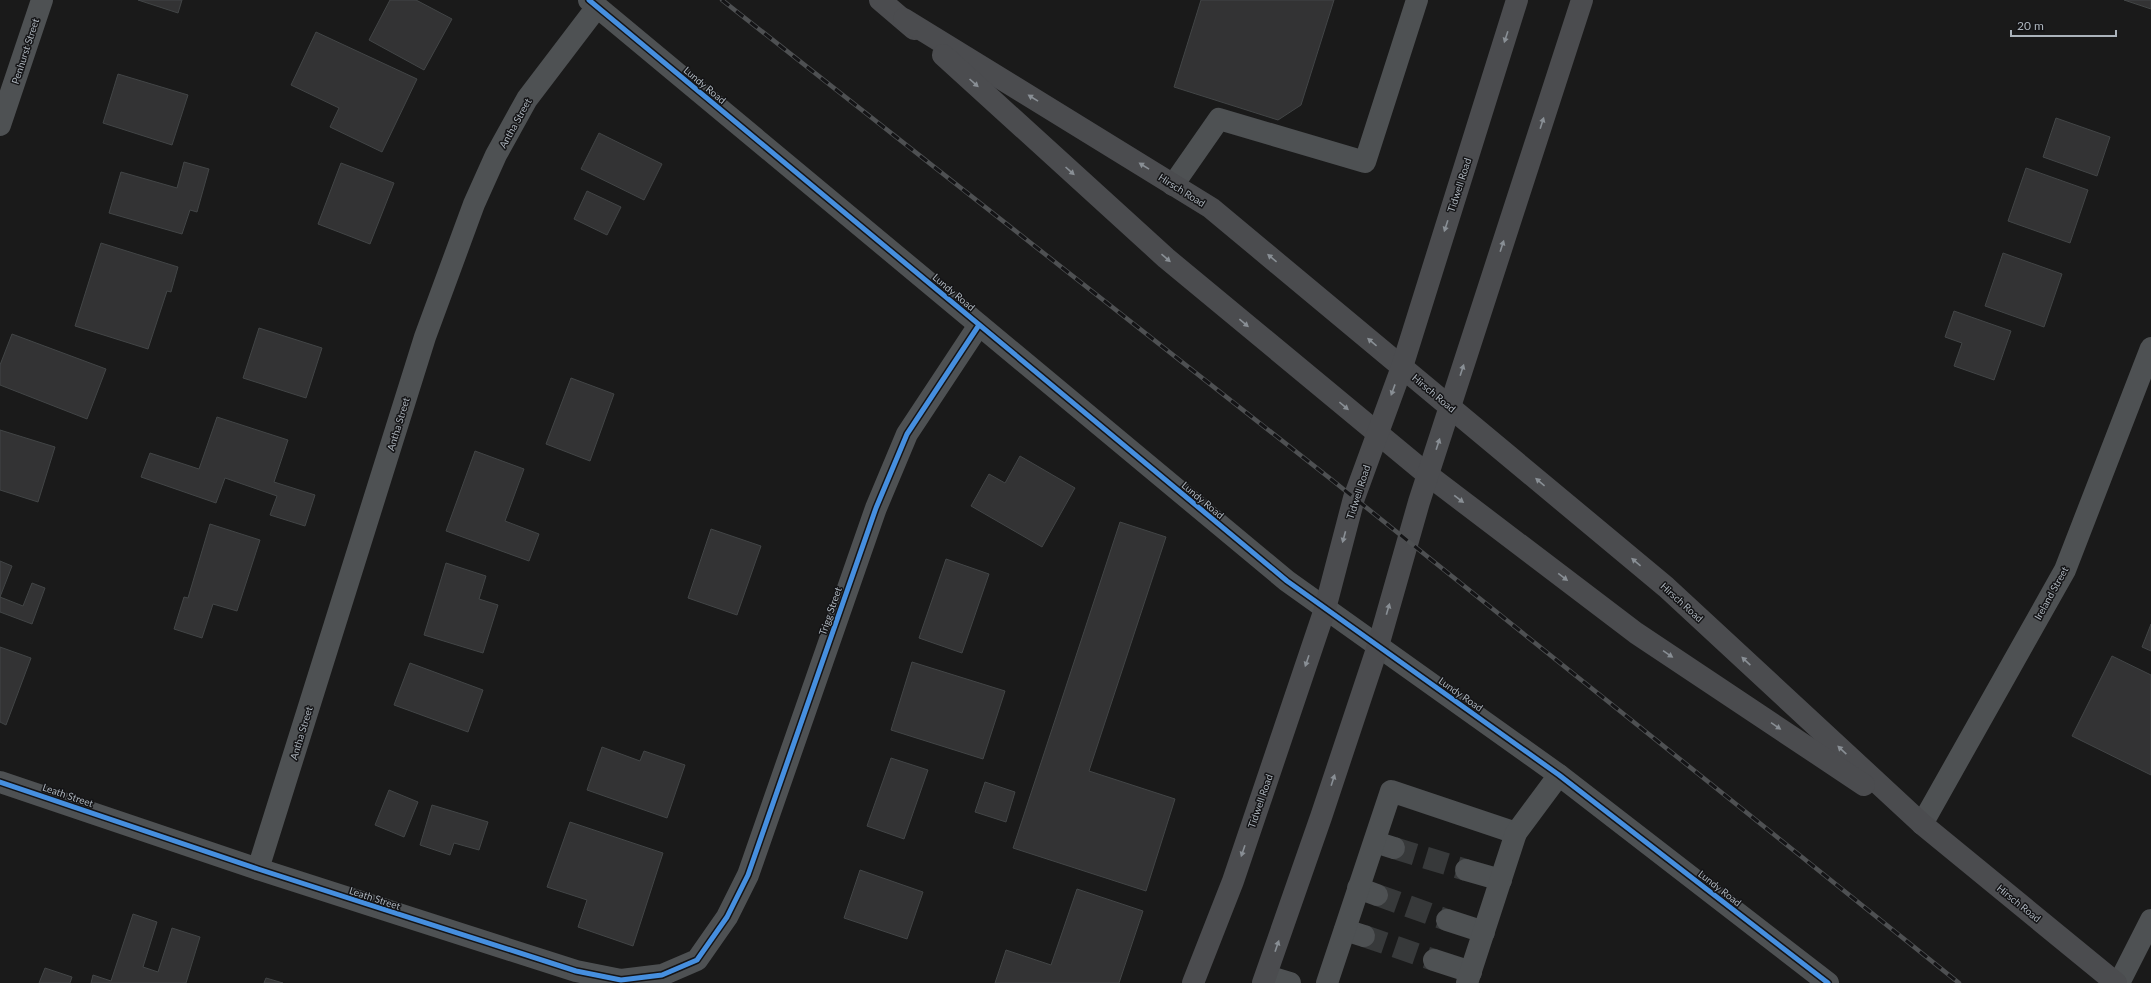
<svg xmlns="http://www.w3.org/2000/svg" width="2151" height="983" font-family="Lato,sans-serif">
<style>
.building{fill:#333334;stroke:#424546}
.lines{fill:none;stroke-linecap:round;stroke-linejoin:round}
.minor-tunnel{stroke:#37393a;stroke-width:22;stroke-dasharray:22 11;stroke-linecap:butt}
.minor{stroke:#4e5153;stroke-width:22}
.major{stroke:#4b4c4f;stroke-width:22}
.rail-casing{stroke:#4e5052;stroke-width:4.5}
.rail{stroke:#141416;stroke-width:3;stroke-dasharray:9;stroke-linecap:butt}
.cycleway-casing{stroke:#141416;stroke-width:8}
.cycleway{stroke:#468fdf;stroke-width:5}
.oneway{fill:#898f95}
.labels{text-anchor:middle;dominant-baseline:central;stroke-width:3;stroke-linejoin:round;paint-order:stroke}
.street-label{font-size:10px;fill:#abb3bb;stroke:#141416}
</style>
<rect width="100%" height="100%" fill="#1a1a1a"/>
<g class="building">
<path d="M138,0H182L178,13Z"/>
<path d="M390,0H416L452,19L424,70L369,40Z"/>
<path d="M1201,0H1334L1301,105L1278,120L1174,87Z"/>
<path d="M2124,0H2151V9Z"/>
<path d="M316,32L417,79L382,152L330,127L339,108L291,85Z"/>
<path d="M118,74L188,95L172,145L103,123Z"/>
<path d="M2056,118L2110,137L2097,176L2043,157Z"/>
<path d="M599,133L662,164L644,200L581,169Z"/>
<path d="M184,162L209,169L197,212L190,210L182,234L109,213L121,172L177,188Z"/>
<path d="M341,163L394,183L370,244L318,224Z"/>
<path d="M2026,168L2088,190L2070,243L2008,221Z"/>
<path d="M587,191L621,207L607,235L574,219Z"/>
<path d="M101,243L178,267L171,292L167,291L148,349L75,326Z"/>
<path d="M2003,253L2062,274L2044,327L1985,306Z"/>
<path d="M1954,311L2011,331L1994,380L1954,366L1962,343L1945,337Z"/>
<path d="M259,328L322,348L306,398L243,378Z"/>
<path d="M12,334L106,369L87,419L0,385V365Z"/>
<path d="M571,378L614,394L590,461L546,444Z"/>
<path d="M217,417L288,440L274,482L315,495L305,526L270,515L277,496L225,478L216,503L141,477L150,453L199,469Z"/>
<path d="M0,430L55,447L38,502L0,490Z"/>
<path d="M475,451L524,469L505,521L539,534L529,561L446,531Z"/>
<path d="M1020,456L1075,488L1042,547L971,506L989,474L1005,483Z"/>
<path d="M1120,522L1166,537L1089,771L1175,799L1146,891L1013,848Z"/>
<path d="M210,524L260,540L237,611L213,604L202,638L174,629L184,597L188,598Z"/>
<path d="M711,529L761,546L737,615L688,598Z"/>
<path d="M946,559L989,574L962,653L919,638Z"/>
<path d="M0,561L12,566L0,597Z"/>
<path d="M446,563L486,576L479,599L498,605L483,653L424,635Z"/>
<path d="M32,583L45,588L32,624L0,612V597L23,606Z"/>
<path d="M2151,624V651L2142,647Z"/>
<path d="M0,647L31,658L6,725L0,722Z"/>
<path d="M2112,656L2151,675V775L2072,736Z"/>
<path d="M912,662L1005,691L983,759L891,730Z"/>
<path d="M410,663L483,690L468,732L394,705Z"/>
<path d="M602,747L640,761L644,751L685,765L667,818L587,790Z"/>
<path d="M891,758L928,770L904,839L867,826Z"/>
<path d="M985,782L1015,792L1006,822L975,812Z"/>
<path d="M389,790L418,802L404,837L375,825Z"/>
<path d="M432,805L488,822L479,850L454,843L450,855L420,845Z"/>
<path d="M570,822L663,853L633,946L578,927L587,900L547,887Z"/>
<path d="M860,870L923,892L907,939L844,918Z"/>
<path d="M1077,889L1143,911L1119,983H995L1006,950L1051,965Z"/>
<path d="M133,914L157,922L143,967L158,972L172,928L200,937L186,983H91L93,975L111,981Z"/>
<path d="M45,968L72,977L70,983H39Z"/>
<path d="M266,978L283,983H264Z"/>
</g>
<g class="lines">
<g class="minor-tunnel">
<path d="M1394,848L1466,870"/>
<path d="M1377,895L1447,920"/>
<path d="M1364,936L1434,960"/>
</g>
<g class="minor">
<path d="M589,0L1287,581L1559,775L1828,983"/>
<path d="M0,125L42,0"/>
<path d="M1173,185L1219,119L1365,162L1417,0"/>
<path d="M0,782L258,869L576,971L621,980L662,975L697,960L727,917L748,875L876,508L907,434L979,325"/>
<path d="M1922,824L2065,570L2151,348"/>
<path d="M1375,842L1394,848"/>
<path d="M258,869L425,337L474,204L496,155L527,99L597,7"/>
<path d="M1466,870L1501,880"/>
<path d="M1358,888L1377,895"/>
<path d="M1447,920L1484,932"/>
<path d="M1345,930L1364,936"/>
<path d="M1434,960L1471,972"/>
<path d="M1267,976L1290,983"/>
<path d="M1327,983L1391,791L1516,833"/>
<path d="M1467,983L1516,833L1559,775"/>
<path d="M2119,983L2151,920"/>
</g>
<g class="major">
<path d="M880,0L914,29"/>
<path d="M904,19L1211,208L1666,587L1922,824L2116,983"/>
<path d="M943,55L1166,258L1428,475L1636,633L1864,785"/>
<path d="M1193,983L1233,881L1325,609L1354,498L1402,367L1517,0"/>
<path d="M1263,983L1321,817L1378,646L1419,502L1582,0"/>
</g>
<defs>
<path id="rail" d="M722,0L1332,480L1959,983"/>
</defs>
<use href="#rail" class="rail-casing"/>
<use href="#rail" class="rail"/>
<defs>
<g id="cycleway">
<path d="M589,0L1287,581L1559,775L1828,983"/>
<path d="M0,782L258,869L576,971L621,980L662,975L697,960L727,917L748,875L876,508L907,434L979,325"/>
</g>
</defs>
<use href="#cycleway" class="cycleway-casing"/>
<use href="#cycleway" class="cycleway"/>
</g>
<defs><path id="oneway-solid" d="M-6-.8H1V-3.2L6.5 0L1 3.2V.8H-6Z"/></defs>
<g class="oneway">
<use href="#oneway-solid" transform="translate(1506 37) rotate(108)"/>
<use href="#oneway-solid" transform="translate(974 83) rotate(42)"/>
<use href="#oneway-solid" transform="translate(1033 98) rotate(-148)"/>
<use href="#oneway-solid" transform="translate(1542 123) rotate(-72)"/>
<use href="#oneway-solid" transform="translate(1144 166) rotate(-148)"/>
<use href="#oneway-solid" transform="translate(1070 171) rotate(42)"/>
<use href="#oneway-solid" transform="translate(1446 226) rotate(108)"/>
<use href="#oneway-solid" transform="translate(1502 246) rotate(-72)"/>
<use href="#oneway-solid" transform="translate(1166 258) rotate(41)"/>
<use href="#oneway-solid" transform="translate(1272 258) rotate(-140)"/>
<use href="#oneway-solid" transform="translate(1244 323) rotate(40)"/>
<use href="#oneway-solid" transform="translate(1372 342) rotate(-140)"/>
<use href="#oneway-solid" transform="translate(1462 370) rotate(-72)"/>
<use href="#oneway-solid" transform="translate(1393 390) rotate(110)"/>
<use href="#oneway-solid" transform="translate(1344 406) rotate(40)"/>
<use href="#oneway-solid" transform="translate(1438 444) rotate(-72)"/>
<use href="#oneway-solid" transform="translate(1540 482) rotate(-140)"/>
<use href="#oneway-solid" transform="translate(1459 499) rotate(37)"/>
<use href="#oneway-solid" transform="translate(1344 537) rotate(105)"/>
<use href="#oneway-solid" transform="translate(1636 562) rotate(-140)"/>
<use href="#oneway-solid" transform="translate(1563 577) rotate(37)"/>
<use href="#oneway-solid" transform="translate(1388 609) rotate(-74)"/>
<use href="#oneway-solid" transform="translate(1668 654) rotate(34)"/>
<use href="#oneway-solid" transform="translate(1307 661) rotate(109)"/>
<use href="#oneway-solid" transform="translate(1746 661) rotate(-137)"/>
<use href="#oneway-solid" transform="translate(1776 726) rotate(34)"/>
<use href="#oneway-solid" transform="translate(1842 750) rotate(-137)"/>
<use href="#oneway-solid" transform="translate(1333 780) rotate(-72)"/>
<use href="#oneway-solid" transform="translate(1243 851) rotate(109)"/>
<use href="#oneway-solid" transform="translate(1277 946) rotate(-71)"/>
</g>
<g class="labels">
<g class="street-label">
<text transform="translate(25 51) rotate(-72)">Penhurst Street</text>
<text transform="translate(705 85) rotate(40)">Lundy Road</text>
<text transform="translate(515 123) rotate(-61)">Antha Street</text>
<text transform="translate(1459 185) rotate(-72)">Tidwell Road</text>
<text transform="translate(1182 190) rotate(32)">Hirsch Road</text>
<text transform="translate(954 292) rotate(40)">Lundy Road</text>
<text transform="translate(1434 393) rotate(40)">Hirsch Road</text>
<text transform="translate(398 424) rotate(-73)">Antha Street</text>
<text transform="translate(1358 492) rotate(-72)">Tidwell Road</text>
<text transform="translate(1203 500) rotate(40)">Lundy Road</text>
<text transform="translate(2051 593) rotate(-61)">Ireland Street</text>
<text transform="translate(1682 602) rotate(42)">Hirsch Road</text>
<text transform="translate(830 611) rotate(-71)">Trigg Street</text>
<text transform="translate(1461 694) rotate(35)">Lundy Road</text>
<text transform="translate(301 733) rotate(-73)">Antha Street</text>
<text transform="translate(68 795) rotate(19)">Leath Street</text>
<text transform="translate(1260 801) rotate(-71)">Tidwell Road</text>
<text transform="translate(1720 888) rotate(38)">Lundy Road</text>
<text transform="translate(375 898) rotate(18)">Leath Street</text>
<text transform="translate(2019 903) rotate(39)">Hirsch Road</text>
</g>
</g>
<path d="M2011 30v6h105v-6" fill="none" stroke="#abb3bb" stroke-width="2"/>
<text x="2017" y="30" font-size="12" fill="#abb3bb" stroke="#141416" stroke-width="3" paint-order="stroke">20 m</text>
</svg>
